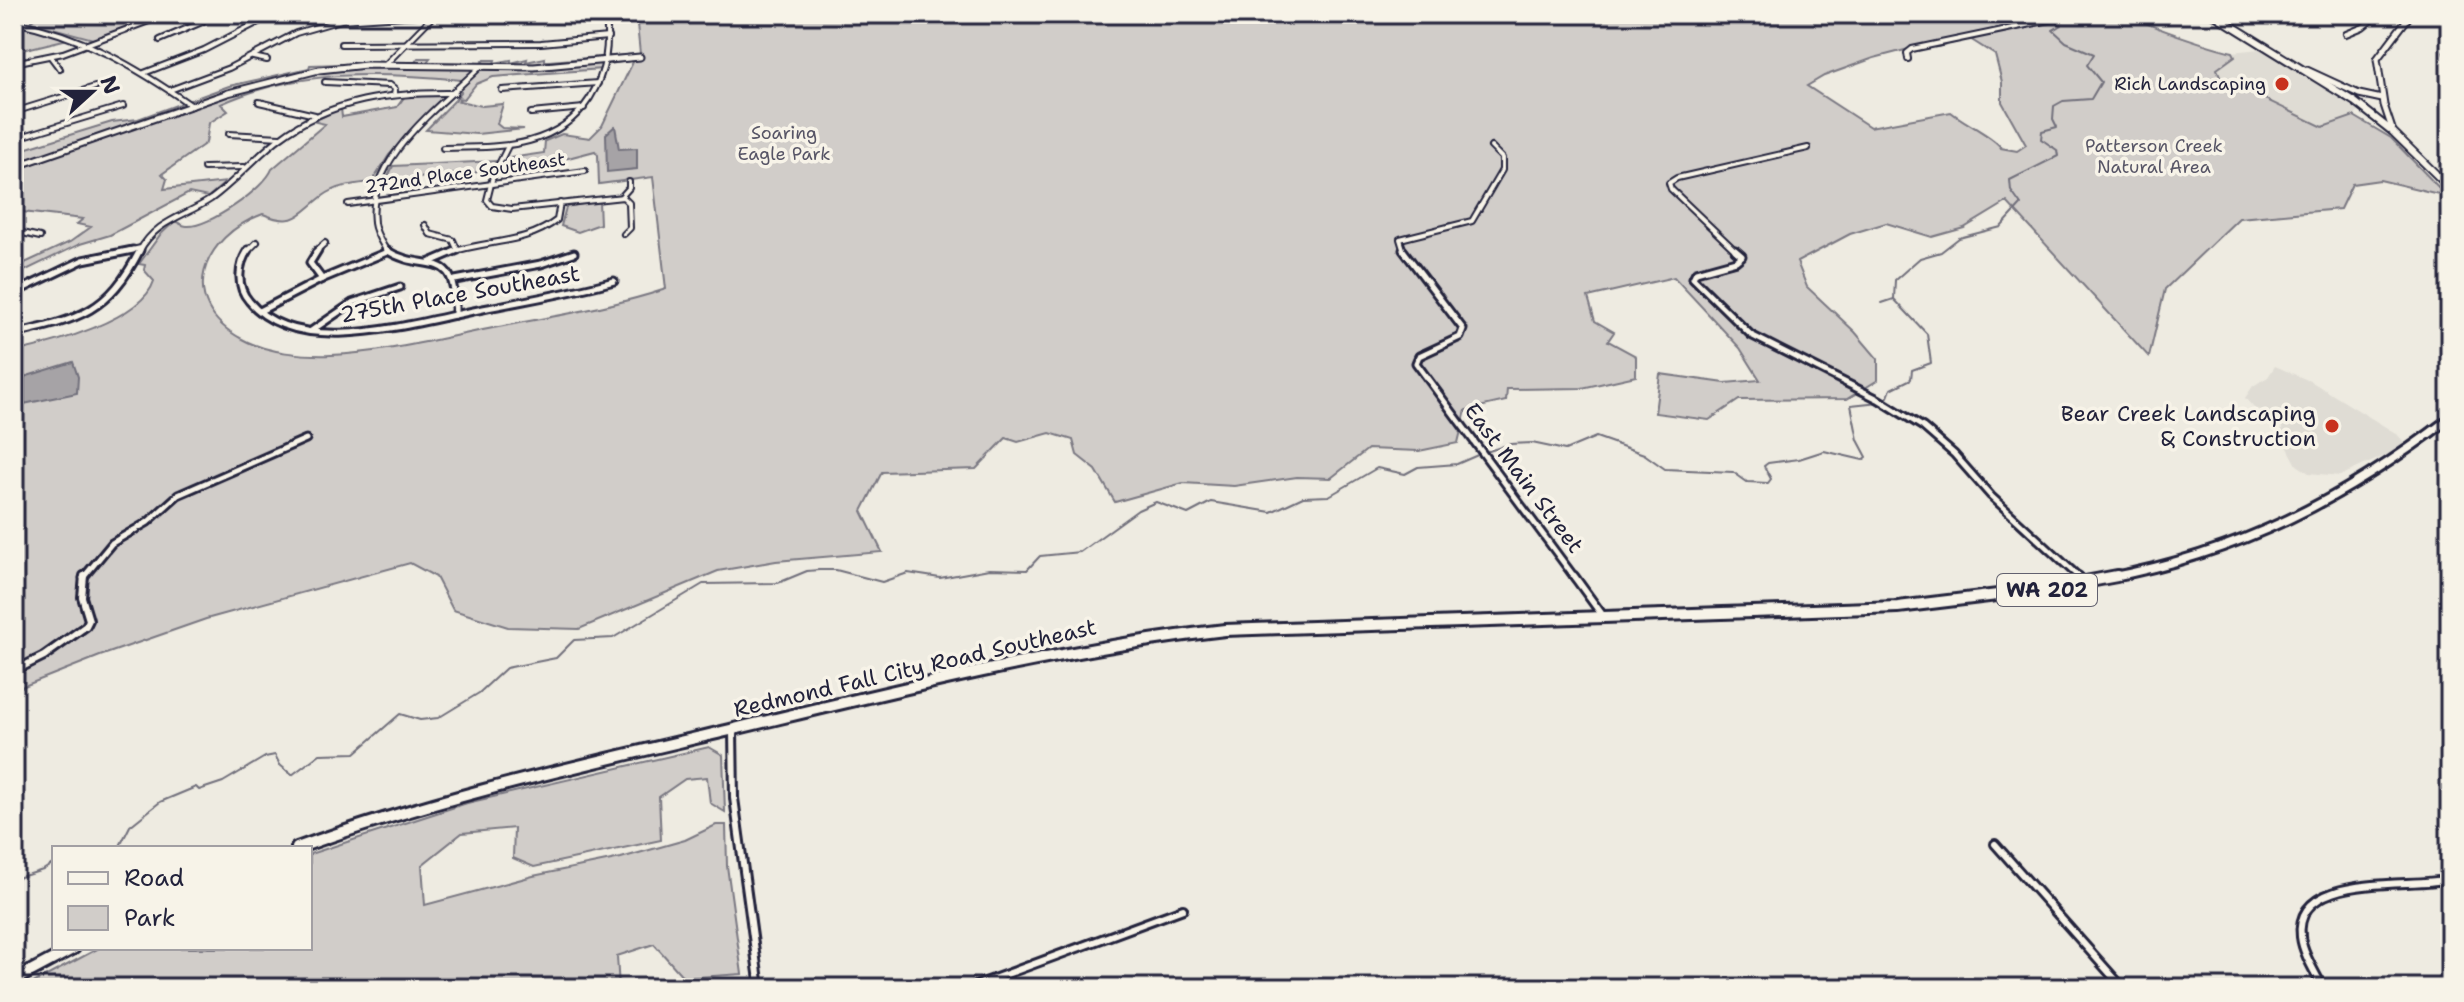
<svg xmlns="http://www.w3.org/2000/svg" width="2464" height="1002" font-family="'Shantell Sans',sans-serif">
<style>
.built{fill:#dfdcd4}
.green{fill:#d1cdc9;stroke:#7a7882;stroke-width:2;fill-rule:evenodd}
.water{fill:#a6a3a6;stroke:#716f7b;stroke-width:2}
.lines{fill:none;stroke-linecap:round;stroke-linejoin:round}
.stream{stroke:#716f7b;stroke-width:2}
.street-far2-casing{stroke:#22223b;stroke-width:8}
.street-far1-casing{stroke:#22223b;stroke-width:11}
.street-casing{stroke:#22223b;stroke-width:12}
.secondary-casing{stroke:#22223b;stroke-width:9}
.primary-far2-casing{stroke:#22223b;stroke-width:10}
.primary-far1-casing{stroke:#22223b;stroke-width:13}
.primary-casing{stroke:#22223b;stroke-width:16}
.street-far2{stroke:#f7f3e8;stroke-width:4}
.street-far1{stroke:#f7f3e8;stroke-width:5}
.street{stroke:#f7f3e8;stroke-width:6}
.secondary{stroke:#f7f3e8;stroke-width:5}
.primary-far2{stroke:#f7f3e8;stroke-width:6}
.primary-far1{stroke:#f7f3e8;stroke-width:7}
.primary{stroke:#f7f3e8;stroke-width:10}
.poi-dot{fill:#c8321e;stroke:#f7f3e8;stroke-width:3}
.labels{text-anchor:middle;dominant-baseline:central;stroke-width:7;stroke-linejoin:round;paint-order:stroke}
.far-poi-label{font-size:18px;fill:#22223b;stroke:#f7f3e8;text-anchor:end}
.far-park-label{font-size:18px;fill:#575566;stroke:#f7f3e8}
.far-street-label{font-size:18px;fill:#22223b;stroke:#f7f3e8}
.shield{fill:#f7f3e8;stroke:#62616f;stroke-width:2}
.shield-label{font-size:20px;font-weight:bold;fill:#22223b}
.street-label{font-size:22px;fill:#22223b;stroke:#f7f3e8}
.poi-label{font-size:22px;fill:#22223b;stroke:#f7f3e8;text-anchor:end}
</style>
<rect width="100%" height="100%" fill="#eeebe1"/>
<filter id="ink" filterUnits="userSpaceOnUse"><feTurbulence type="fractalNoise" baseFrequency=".0125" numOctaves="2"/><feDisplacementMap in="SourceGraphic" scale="16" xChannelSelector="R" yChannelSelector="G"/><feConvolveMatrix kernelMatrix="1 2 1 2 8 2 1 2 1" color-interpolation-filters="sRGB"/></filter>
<g filter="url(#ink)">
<g class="built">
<path d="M2259,49L2274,53L2362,109L2354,116L2323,127L2221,78L2216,69L2234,56L2233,52Z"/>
<path d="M2275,366L2312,382L2397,434L2404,442L2402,448L2340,476L2309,473L2297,465L2288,448L2282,433V418L2254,408L2245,398L2253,386L2268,377Z"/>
</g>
<g class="green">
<path d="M41,14H79L83,18L97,22L116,14L160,15L93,39L30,22Z"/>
<path d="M636,14H2130C2136,23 2215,48 2233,52L2235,56L2217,69L2221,78L2323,127L2354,116L2391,138L2447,196L2380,180L2352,184L2340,209L2239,218L2165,289L2149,357L2007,202L1964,228L1932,237L1886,223L1850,234L1797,262L1807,287L1855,332L1878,359V380L1847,399L1739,400L1709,420L1655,413L1660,374L1725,383L1760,380L1740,348L1674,277L1588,297L1595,321L1614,332L1608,341L1636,356V376L1582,388L1507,389L1506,401L1466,410L1458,443L1419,451L1368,449L1331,478L1297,477L1234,486L1183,483L1115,502L1096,470L1077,455L1073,440L1050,433L1018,442L1006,438L976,469L882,472L862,511L882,552L776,561L718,571L579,629L508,627L453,610L436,577L410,563L206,619L100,656L14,690V352C50,344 142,320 154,281L144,270L145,265L139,264L160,235L175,221C179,223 183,226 187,226C208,228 265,188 272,169L325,124L312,121C324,118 330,112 341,108L342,117L397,107L405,96L445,95L389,155L372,182C355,184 338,185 323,196C300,213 296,228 263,214C202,236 175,303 242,339C267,353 304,356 331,355C383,353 437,339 488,329C547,317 609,308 666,289L653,177L599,184L598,155L595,151L549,163L502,168L510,158L544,153L545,141L562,134L590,138L602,126L634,60L603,65L602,69L493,77L476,84L464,99L456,98L461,92L451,91L462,80C380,72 298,69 221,104L228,111L209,123L206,143L162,174L167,179L164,189L226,182L208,197L189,193L110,235L80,244L14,276V268L70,242L91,227L77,224L83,219L14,211V152L112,122L138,119L229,86L309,68L310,65L415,62L418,58H430L427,62L481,63L484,60H495L494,63L511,60V63L527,59L526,62L545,58V61H549L640,54ZM1970,39L1995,55L2002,82V102L2026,145L2017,151L2001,148C1996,138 1963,122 1951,112L1870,127L1807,86L1824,76L1874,58L1928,44L1937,47Z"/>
<path d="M14,24L72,38L14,52Z"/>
<path d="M455,100L482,106L503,104L497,124L502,128L524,129L477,134L426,130Z"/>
<path d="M496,161L489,171L386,181L393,166Z"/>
<path d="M599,201L600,224L578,232L561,226L566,207Z"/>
<path d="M709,747L723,755L725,812L710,803L707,777L685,779L659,797L661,840L534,867L513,858L514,828L462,833L422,865L425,905L533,876L621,858L685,840L716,825H726L727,866L742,974L684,978L654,944L617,956L619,988H24L99,948H310V854L467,803Z"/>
</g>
<g class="water">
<path d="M615,126L619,149L637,148V169L607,172L606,134Z"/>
<path d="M73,362L78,377L77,393L14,406V380Z"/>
</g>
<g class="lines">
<g class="stream">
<path d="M1882,303L1894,299"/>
<path d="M1486,452L1510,444L1532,443L1565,450L1596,437L1644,454L1665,469L1733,472L1747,482L1768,483L1771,479L1764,466L1768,463L1799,459L1824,451L1863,460L1867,457L1858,440L1851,405L1879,402L1888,397L1891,389L1911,379L1912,370L1931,363L1927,334L1894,299L1895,280L1920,258L1941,252L1959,238L2001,227L2021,205L2011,191L2010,180L2058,156L2057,150L2041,139L2042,131L2057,127L2053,119L2054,106L2063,101L2091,99L2101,82L2087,65L2094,54L2066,42L2053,30L2061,25L2054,21"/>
<path d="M119,848L130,826L160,802L196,787L199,790L223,782L265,757L275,755L280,765L292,775L320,754L355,753L400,714L420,720L438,718L479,693L506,668L556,658L574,640L613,638L703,584L778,583L807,571L819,570H836L882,582L908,573L940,578L989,569L1027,570L1040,556L1080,552L1138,510L1156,502L1188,514L1211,502L1271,512L1303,497L1329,496L1377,468L1405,474L1418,467L1457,464L1480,454"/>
<path d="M14,879L43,870L54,863"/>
</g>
<defs>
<g id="street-far2">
<path d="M14,22C82,35 136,67 192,106"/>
<path d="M2346,34L2363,27L2379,14"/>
<path d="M160,40L202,22L206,14"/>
<path d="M341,44L541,43L608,37"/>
<path d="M2450,52L2447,53L2450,55"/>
<path d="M51,57L60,69"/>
<path d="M253,57L267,60"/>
<path d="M1908,59L1907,53L1912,49L2079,14"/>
<path d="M14,63L63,53L168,14"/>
<path d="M385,65L434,15"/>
<path d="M144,73L204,50L274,14"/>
<path d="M325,82L390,85L395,89L394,95"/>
<path d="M170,90L229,68L296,33L341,20L434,14L544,16"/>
<path d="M502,90L598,83"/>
<path d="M259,102L315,115"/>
<path d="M14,112L95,87"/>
<path d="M531,113L584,108"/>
<path d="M229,134L280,137"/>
<path d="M14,139L123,106"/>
<path d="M508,146L493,176L487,200L492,206L512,209L623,197L629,203L630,228L624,234"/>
<path d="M443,148C498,147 556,150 590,98C607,70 609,46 606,14"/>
<path d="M204,168L244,167"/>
<path d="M621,197L629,188V182"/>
<path d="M348,204L585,171"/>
<path d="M425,225L430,234L453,240L457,249"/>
<path d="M14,231L40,237"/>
<path d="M123,252L141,248"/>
<path d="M139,252C156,220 184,217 211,199C236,181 256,156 280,138C331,99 393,92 455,93"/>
<path d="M247,252L257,242"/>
<path d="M315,252L325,243"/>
<path d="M387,252C382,243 375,233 374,223C366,159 439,107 480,67"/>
<path d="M452,252C488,240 526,244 557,220L560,203"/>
<path d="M1404,252L1400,239L1472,221L1502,170V158L1491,147"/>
<path d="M1737,252L1671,189L1669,183L1677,178L1808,148"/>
</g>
<g id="street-far1">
<path d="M248,250C238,265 236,286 249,301C298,361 419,321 483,309C527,300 571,293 614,281"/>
<path d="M318,250L310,263L322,279"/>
<path d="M386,250C426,276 457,243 455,315"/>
<path d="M1403,250L1463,329L1460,337L1419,356L1416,363L1575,578"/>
<path d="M1735,250L1742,256L1736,261L1696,272L1693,278L1751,335L1878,399L1923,427L1954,454L1991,496L2080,578"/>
<path d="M430,262L458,250"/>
<path d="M455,280L541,264L574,253"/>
<path d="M14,293L83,260L133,250"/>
<path d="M260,311L322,279L387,252"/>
<path d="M311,331L352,303L400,287"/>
<path d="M14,334C79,319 108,313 140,250"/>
<path d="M83,578L112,543L148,522L178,495L306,439"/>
</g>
<g id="street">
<path d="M1574,576L1603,616"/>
<path d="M2078,576L2084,582"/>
<path d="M14,671L44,656L86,626L89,620L82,597L84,576"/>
<path d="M733,731L734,798L760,988"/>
<path d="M1995,844L2123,988"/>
<path d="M969,988L1183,909"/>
<path d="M2323,988C2315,972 2303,954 2301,937C2293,871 2409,889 2450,879"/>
</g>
<g id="secondary">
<path d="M2307,70L2359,94L2382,99"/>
<path d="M2393,132L2384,105L2377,59L2411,14"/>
<path d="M14,167L228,93L319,70L366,65L534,67L640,57"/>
</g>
<path id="primary-far2" d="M2213,14L2355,102L2393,132L2450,188"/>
<path id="primary-far1" d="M2106,578C2240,553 2343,500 2450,418"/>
<g id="primary">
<path d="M297,848C440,796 587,764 734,729C897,690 1058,649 1225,630L1898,607L2047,589L2117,576"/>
<path d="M14,980L74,948"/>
</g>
</defs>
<use href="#street-far2" class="street-far2-casing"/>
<use href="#street-far1" class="street-far1-casing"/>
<use href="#street" class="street-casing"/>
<use href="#secondary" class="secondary-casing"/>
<use href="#primary-far2" class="primary-far2-casing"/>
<use href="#primary-far1" class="primary-far1-casing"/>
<use href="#primary" class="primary-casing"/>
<use href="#street-far2" class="street-far2"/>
<use href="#street-far1" class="street-far1"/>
<use href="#street" class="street"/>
<use href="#secondary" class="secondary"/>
<use href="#primary-far2" class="primary-far2"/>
<use href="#primary-far1" class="primary-far1"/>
<use href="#primary" class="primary"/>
</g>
</g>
<g class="poi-dot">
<circle cx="2282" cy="84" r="8"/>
<circle cx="2332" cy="426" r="8"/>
</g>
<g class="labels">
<g class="far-poi-label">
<text x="2266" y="84">Rich Landscaping</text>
</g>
<g class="far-park-label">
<text x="784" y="133">Soaring<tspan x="784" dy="21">Eagle Park</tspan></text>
<text x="2154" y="146">Patterson Creek<tspan x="2154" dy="21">Natural Area</tspan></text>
</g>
<g class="far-street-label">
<text transform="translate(465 173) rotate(-8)">272nd Place Southeast</text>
</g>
<rect class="shield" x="1997" y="574" width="100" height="32" rx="6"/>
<g class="shield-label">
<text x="2047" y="590">WA 202</text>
</g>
<g class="street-label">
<text transform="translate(460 294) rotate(-10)">275th Place Southeast</text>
<text transform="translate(1524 478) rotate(53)">East Main Street</text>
<text transform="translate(915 668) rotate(-13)">Redmond Fall City Road Southeast</text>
</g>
<g class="poi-label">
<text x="2316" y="413">Bear Creek Landscaping<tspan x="2316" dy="25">&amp; Construction</tspan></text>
</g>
</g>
<rect width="2464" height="1002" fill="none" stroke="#f7f3e8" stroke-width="48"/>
<rect x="24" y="24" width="2416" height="954" fill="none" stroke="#22223b" stroke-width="3" filter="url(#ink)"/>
<rect x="52" y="846" width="260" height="104" fill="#f7f3e8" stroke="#a29fa3" stroke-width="2"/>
<rect x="68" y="872" width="40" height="12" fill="#f7f3e8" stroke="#a29fa3" stroke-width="2"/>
<text x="124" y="886" font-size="24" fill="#22223b">Road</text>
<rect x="68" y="906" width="40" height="24" fill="#d1cdc9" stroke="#a29fa3" stroke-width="2"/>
<text x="124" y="926" font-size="24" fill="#22223b">Park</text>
<g transform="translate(92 92) rotate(69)" stroke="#f7f3e8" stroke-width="6" paint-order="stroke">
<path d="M0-6L14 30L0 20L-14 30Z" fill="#22223b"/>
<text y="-12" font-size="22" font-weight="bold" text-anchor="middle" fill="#22223b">N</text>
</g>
</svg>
